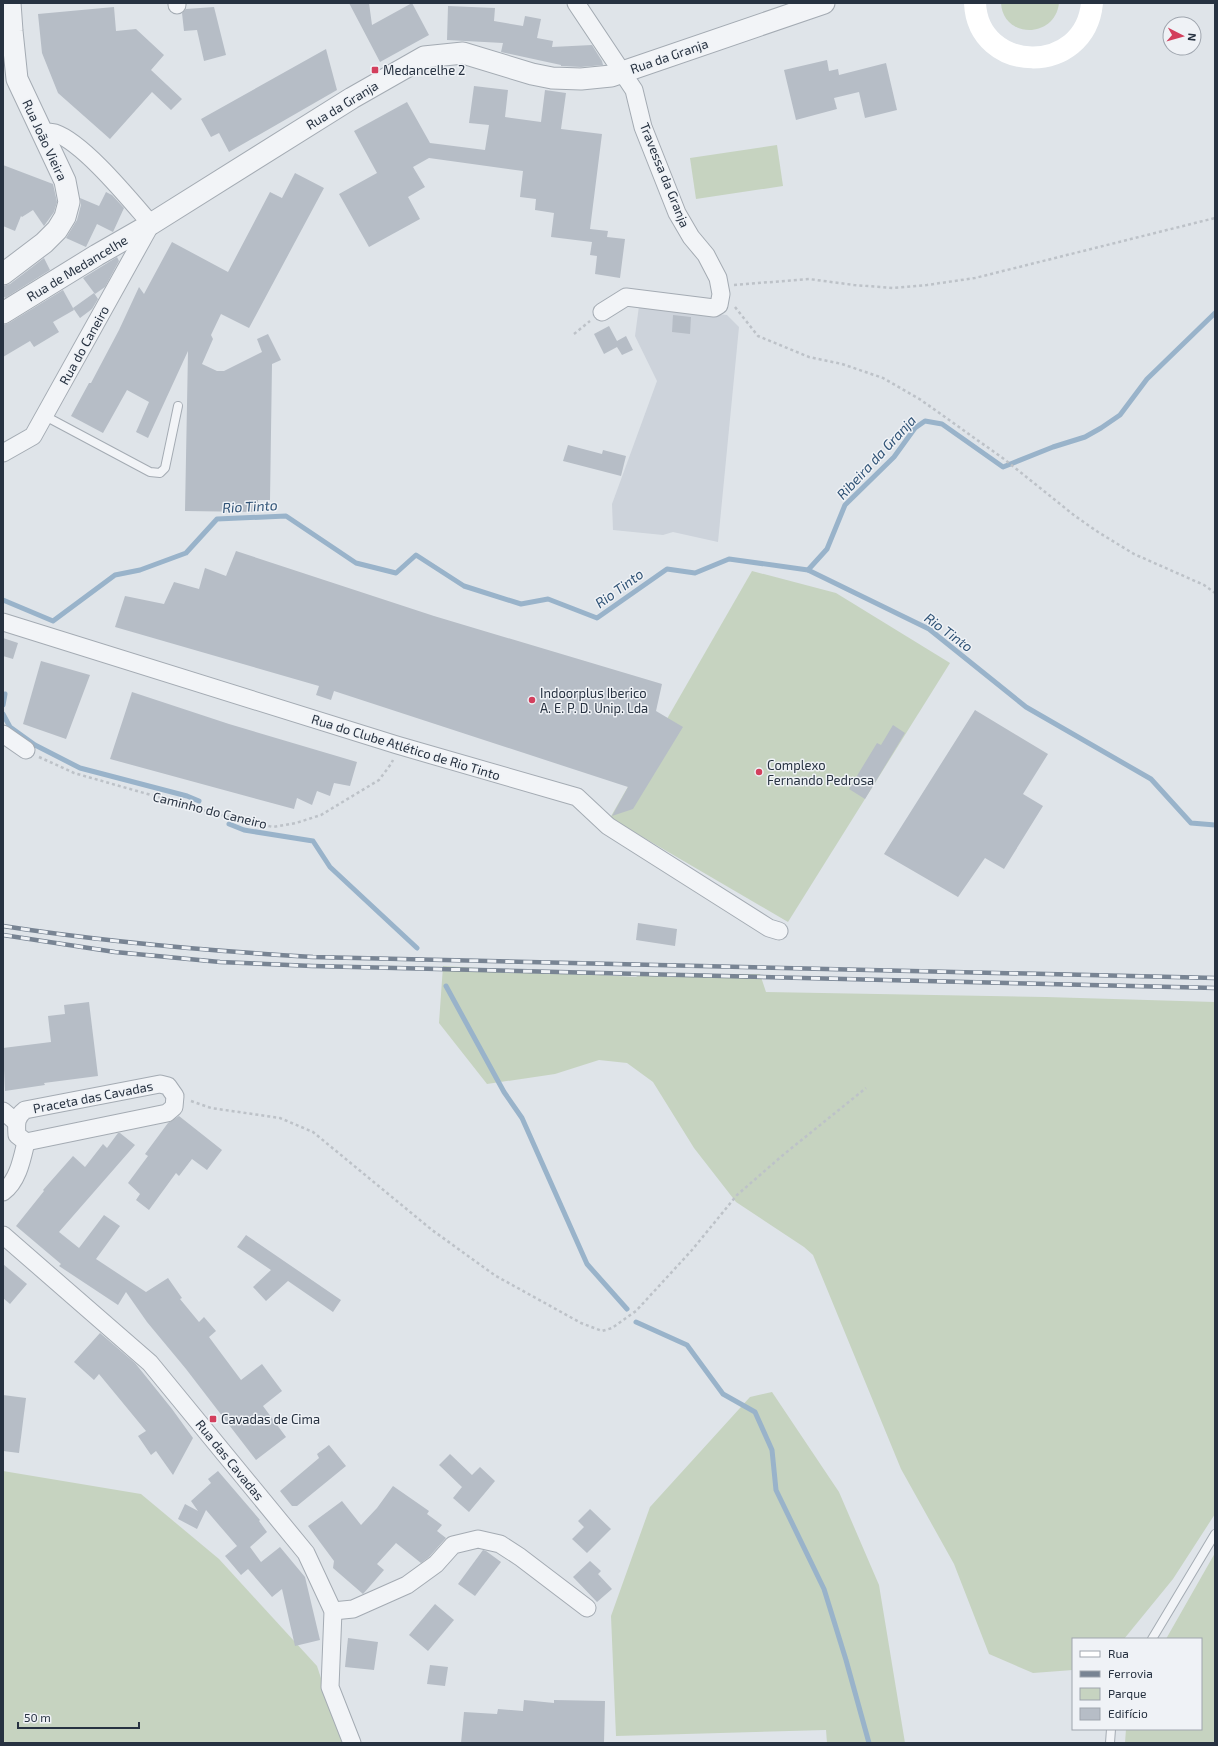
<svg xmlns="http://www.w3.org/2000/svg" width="1218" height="1746" font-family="'Exo 2',sans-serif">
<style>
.built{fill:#cdd3db}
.green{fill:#c6d3c0}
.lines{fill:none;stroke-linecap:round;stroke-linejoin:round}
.stream{stroke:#99b3ca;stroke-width:5}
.building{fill:#b6bdc6}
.service-casing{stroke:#a4abb3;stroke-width:10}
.minor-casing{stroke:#a4abb3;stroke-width:19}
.tertiary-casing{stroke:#a4abb3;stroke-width:23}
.path{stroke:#bdc2c8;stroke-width:2.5;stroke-dasharray:3 3;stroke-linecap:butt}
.service{stroke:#f2f4f7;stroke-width:8}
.minor{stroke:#f2f4f7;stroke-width:17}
.tertiary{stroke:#f2f4f7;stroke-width:21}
.secondary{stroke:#fff;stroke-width:22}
.rail-casing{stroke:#788493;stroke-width:4.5}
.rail{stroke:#eff2f6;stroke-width:3;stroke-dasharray:9;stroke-linecap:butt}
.poi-dot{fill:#d33f5d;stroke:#eff2f6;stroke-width:1.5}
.labels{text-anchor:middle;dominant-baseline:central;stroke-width:3;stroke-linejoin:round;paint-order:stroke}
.street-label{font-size:13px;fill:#273241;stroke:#eff2f6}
.poi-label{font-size:13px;fill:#273241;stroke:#eff2f6;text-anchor:start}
.water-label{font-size:14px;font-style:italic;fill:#305376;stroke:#eff2f6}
</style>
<rect width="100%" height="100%" fill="#dfe4e9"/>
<path class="built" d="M639,306L727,315L739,327L718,542L673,532L663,535L613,530L612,504L657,381L635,336Z"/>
<g class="green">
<path d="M1001,3H1059C1055,39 1003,39 1001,3Z"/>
<path d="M777,145L783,186L696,199L690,158Z"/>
<path d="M752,571L836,593L950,663L788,922L610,818Z"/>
<path d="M443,966L636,977L639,975L760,974L766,992L1046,997L1215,1002V1514L1173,1579L1124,1639H1073V1670L1033,1673L989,1654L954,1564L901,1469L813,1255L804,1247L736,1202L694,1148L653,1082L627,1063L599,1060L555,1074L487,1084L439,1023Z"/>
<path d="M772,1392L839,1492L879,1585L905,1743H827L826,1730L616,1736L611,1616L650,1507L750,1397Z"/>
<path d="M3,1471L141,1494L219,1559L317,1666L342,1743H3Z"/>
<path d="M1215,1553V1743H1125L1126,1729H1201V1639H1166Z"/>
</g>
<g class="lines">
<g class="stream">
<path d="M808,570L827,549L845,505L894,457L915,428L925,421L942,424L1003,467L1053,447L1085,437L1101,428L1120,415L1147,379L1215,313"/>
<path d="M3,600L53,621L115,575L140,570L186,553L217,519L286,516L356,563L396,573L416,555L464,586L521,604L548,599L597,618L667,569L695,573L729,559L808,570L929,629L1026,707L1151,779L1191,823L1215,825"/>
<path d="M3,705L5,694"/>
<path d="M3,714L10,727L35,745L80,768L187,796L199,801"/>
<path d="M229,824L244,830L313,841L330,867L417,948"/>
<path d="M446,986L504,1092L522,1118L587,1264L627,1309"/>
<path d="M636,1322L687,1345L723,1394L755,1412L772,1450L776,1490L824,1589L846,1660L869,1743"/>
</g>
</g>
<g class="building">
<path d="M349,3H369L372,25L412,3L429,35L380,62Z"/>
<path d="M448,6L495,8L494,21L523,26L525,16L541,19L537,38L553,41L552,47L592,45L602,61L603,65L581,67L561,66V65L501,52L503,43L447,40Z"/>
<path d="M114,7L116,31L136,29L164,55L151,70L182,99L171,110L152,92L110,139L58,93L42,53L38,14Z"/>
<path d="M214,7L226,55L204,61L197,30L184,31L182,13L186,9Z"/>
<path d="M326,49L337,90L229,152L219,133L211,137L201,119Z"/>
<path d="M827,60L829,71L838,69L839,75L886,63L897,110L865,118L859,92L834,98L837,109L796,120L784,70Z"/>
<path d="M474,86L508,90L505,117L541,122L545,90L566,93L561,129L602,134L590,229L608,231L607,237L625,239L620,278L595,274L597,256L590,255L592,242L551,237L554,213L535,210L536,199L520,197L523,171L429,158L413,167L425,187L408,197L420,219L369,247L339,194L377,173L354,131L407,102L430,143L485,150L489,125L469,123Z"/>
<path d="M3,165L53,184L57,202L54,212L44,226L33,210L22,217L21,216L15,231L3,226Z"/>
<path d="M295,173L324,188L249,328L221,314L211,335L213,339L202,364L217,371H224L262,352L257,339L268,334L281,360L272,364L270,500H258V512L185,511L188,351L148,438L136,432L149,402L127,390L103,433L71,416L89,383H91L119,330L139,287L144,294L172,242L228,272L270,192L282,198Z"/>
<path d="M106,192L112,195L124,208L113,232L97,224L86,247L66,238L77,220L81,205L80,198L99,206Z"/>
<path d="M117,257L119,261L105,287L95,294L83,278Z"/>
<path d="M44,258L50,270L5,298L3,295V286L10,284Z"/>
<path d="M63,290L73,308L94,293L98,299L92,309L80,318L73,308L74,310L53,322L59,332L34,347L30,341L3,357V325L9,323Z"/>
<path d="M673,315L691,317L690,334L672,332Z"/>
<path d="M609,326L617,341L626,336L633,350L622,355L617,347L604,354L594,334Z"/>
<path d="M568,445L602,454L603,450L626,456L621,476L563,461Z"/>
<path d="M236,551L434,616L662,684L656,711L683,727L633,809L612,816L628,787L334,691L331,700L316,695L319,686L115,627L125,596L164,604L174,582L199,589L205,568L226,576Z"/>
<path d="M3,638L18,643L13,659L3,656Z"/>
<path d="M41,661L90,675L66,739L23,724Z"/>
<path d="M132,692L229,724L357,762L350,786L334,783L330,796L317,791L312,805L297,798L294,809L110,759Z"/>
<path d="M975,710L1048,754L1023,794L1043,806L1004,869L985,858L958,897L884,854Z"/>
<path d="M893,725L905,733L865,799L849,789L877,743L881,745Z"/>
<path d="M638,923L677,929L675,946L636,940Z"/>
<path d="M89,1002L98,1076L44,1083L45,1085L5,1091L3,1048L51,1042L48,1016L65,1014L64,1005Z"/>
<path d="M179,1116L222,1150L207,1170L192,1159L179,1176L176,1173L149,1210L136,1200L140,1194L128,1183L148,1156L145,1154L168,1123Z"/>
<path d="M118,1133H120L135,1145L59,1232L79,1248L104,1215L120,1226L96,1259L146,1292L168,1278L182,1298L180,1299L199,1322L204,1317L216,1331L209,1337L241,1380L262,1364L282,1391L263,1406L286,1437L256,1460L186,1369L147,1322L126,1292L118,1305L59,1266L61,1264L16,1226L44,1191L43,1190L73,1156L85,1167L103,1144L107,1148Z"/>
<path d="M246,1235L341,1300L333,1312L288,1281L266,1301L253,1287L271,1270L237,1247Z"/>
<path d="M3,1264L27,1284L10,1304L3,1298Z"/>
<path d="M100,1333L135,1363L172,1409L193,1438L173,1475L156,1451L151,1455L138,1436L146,1431L99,1374L94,1380L74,1362Z"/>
<path d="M3,1395L26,1398L19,1453L3,1451Z"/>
<path d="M329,1445L346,1466L297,1506H292L280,1491L319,1458L317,1454Z"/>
<path d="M450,1454L472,1475L480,1467L495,1481L469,1512L453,1498L462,1487L439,1465Z"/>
<path d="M218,1471L260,1520L259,1521L267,1532L250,1547L261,1562L280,1547L305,1577L320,1640L295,1646L282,1589L272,1597L248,1569L241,1575L225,1556L237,1546L206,1510L197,1529L178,1519L185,1504L198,1511L191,1501L211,1483L208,1479Z"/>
<path d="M393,1486L429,1511L427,1514L442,1525L437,1531L446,1538L429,1557L421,1563L396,1543L377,1564L384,1570L363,1594L333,1568L334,1561L308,1526L342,1501L361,1525L377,1508Z"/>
<path d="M590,1509L611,1529L587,1553L572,1539L584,1527L578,1521Z"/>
<path d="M483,1550L486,1551L501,1562L475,1596L458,1584Z"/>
<path d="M590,1561L601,1571L598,1574L612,1589L597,1602L573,1577Z"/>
<path d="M435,1604L454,1620L428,1651L409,1635Z"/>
<path d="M348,1638L378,1642L374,1670L345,1667Z"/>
<path d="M430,1665L448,1667L445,1686L427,1684Z"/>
<path d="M524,1700L554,1703V1700L605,1701L604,1743H461L464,1712L497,1714L498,1709L523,1711Z"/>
</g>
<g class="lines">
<defs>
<g id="service">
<path d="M45,416L150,472L160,473L165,468L178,406"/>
<path d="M1152,1639L1215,1534"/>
<path d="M1110,1743L1111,1729"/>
</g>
<g id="minor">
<path d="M177,3V5"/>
<path d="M576,3L634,90L643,127L677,213L691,237L706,255L718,278L721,294L719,305L714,308L626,297L602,312"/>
<path d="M3,453L33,436L151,224C130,200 84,143 55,133C51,132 46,132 42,132"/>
<path d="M3,622L397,745L577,797L608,826L769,928L779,931"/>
<path d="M3,734L26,750"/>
<path d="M160,1084L168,1086L175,1096L174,1107L167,1113L26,1142L17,1135C16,1123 16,1117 25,1110Z"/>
<path d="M3,1111L16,1122"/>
<path d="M3,1192C18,1181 22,1159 26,1142"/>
<path d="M3,1235L150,1363L306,1553L333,1611L330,1687L352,1743"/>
<path d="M333,1611L353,1609L407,1585L436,1564L453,1545L478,1539L500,1544L520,1557L587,1608"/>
</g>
<g id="tertiary">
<path d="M3,274L44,243L57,230L65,217L69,202L65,181L17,79L12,31L10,3"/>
<path d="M3,313L97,255L151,224L352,98L424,57L463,53L532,74L552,78L581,79L611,76L824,3"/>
</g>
</defs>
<use href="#service" class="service-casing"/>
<use href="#minor" class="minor-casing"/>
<use href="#tertiary" class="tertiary-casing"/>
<g class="path">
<path d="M734,285L809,279L854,285L893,288L927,285L975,278L1215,218"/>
<path d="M735,307L758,336L809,357L842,364L883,378L921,400L1004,459L1075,516L1098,532L1134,554L1204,585L1215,593"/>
<path d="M574,334L590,321"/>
<path d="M39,757L74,773L221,815L273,827L296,823L321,815L379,780L391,764L393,760"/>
<path d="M191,1101L211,1108L280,1118L313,1132L432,1230L496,1276L581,1323L602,1331L612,1328L636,1311L692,1250L737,1195L783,1155L866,1088"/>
</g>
<use href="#service" class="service"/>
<use href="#minor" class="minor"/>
<use href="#tertiary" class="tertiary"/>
<path class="secondary" d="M975,3C978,74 1085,77 1092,3"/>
<defs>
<g id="rail">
<path d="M3,926C106,942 209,951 313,957L1215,978"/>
<path d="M3,935L115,952L220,962L312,966L1215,988"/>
</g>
</defs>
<use href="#rail" class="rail-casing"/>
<use href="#rail" class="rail"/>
</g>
<g class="poi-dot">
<rect x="371" y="66" width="8" height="8" rx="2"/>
<circle cx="532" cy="700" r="4"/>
<circle cx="759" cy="772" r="4"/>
<rect x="209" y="1415" width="8" height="8" rx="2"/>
</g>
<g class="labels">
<g class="street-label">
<text transform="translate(669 56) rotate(-19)">Rua da Granja</text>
<text transform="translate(342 105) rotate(-31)">Rua da Granja</text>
<text transform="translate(45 140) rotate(65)">Rua João Vieira</text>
<text transform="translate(665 175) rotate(68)">Travessa da Granja</text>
<text transform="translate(77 268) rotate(-31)">Rua de Medancelhe</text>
<text transform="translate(84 345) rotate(-61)">Rua do Caneiro</text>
<text transform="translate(406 747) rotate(17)">Rua do Clube Atlético de Rio Tinto</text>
<text transform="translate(210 810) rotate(14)">Caminho do Caneiro</text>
<text transform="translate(93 1097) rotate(-11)">Praceta das Cavadas</text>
<text transform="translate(230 1460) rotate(51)">Rua das Cavadas</text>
</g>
<g class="poi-label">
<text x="383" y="70">Medancelhe 2</text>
<text x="540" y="693">Indoorplus Iberico<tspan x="540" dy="15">A. E. P. D. Unip. Lda</tspan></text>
<text x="767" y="765">Complexo<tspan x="767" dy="15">Fernando Pedrosa</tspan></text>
<text x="221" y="1419">Cavadas de Cima</text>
</g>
<g class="water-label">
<text transform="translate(876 457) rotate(-47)">Ribeira da Granja</text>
<text transform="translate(250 506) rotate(-3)">Rio Tinto</text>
<text transform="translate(619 588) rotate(-36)">Rio Tinto</text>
<text transform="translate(949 632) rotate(36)">Rio Tinto</text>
</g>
</g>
<rect width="1218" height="1746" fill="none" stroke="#273241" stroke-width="8"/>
<rect x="1072" y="1638" width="130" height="92" fill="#eff2f6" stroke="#9fa5ae"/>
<rect x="1080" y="1651" width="20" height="6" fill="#ffffff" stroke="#9fa5ae"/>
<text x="1108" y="1658" font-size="12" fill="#273241">Rua</text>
<rect x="1080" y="1671" width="20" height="6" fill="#788493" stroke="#9fa5ae"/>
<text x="1108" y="1678" font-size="12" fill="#273241">Ferrovia</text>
<rect x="1080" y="1688" width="20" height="12" fill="#c6d3c0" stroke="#9fa5ae"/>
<text x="1108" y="1698" font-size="12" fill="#273241">Parque</text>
<rect x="1080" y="1708" width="20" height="12" fill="#b6bdc6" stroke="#9fa5ae"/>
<text x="1108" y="1718" font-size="12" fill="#273241">Edifício</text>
<g transform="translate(1182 36) rotate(96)"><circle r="19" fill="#eff2f6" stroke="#9fa5ae"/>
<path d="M0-3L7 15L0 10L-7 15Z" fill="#d33f5d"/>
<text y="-6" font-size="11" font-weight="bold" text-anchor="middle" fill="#273241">N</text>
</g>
<path d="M18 1722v6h121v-6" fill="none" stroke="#273241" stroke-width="2"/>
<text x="24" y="1722" font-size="12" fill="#273241" stroke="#eff2f6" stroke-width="3" paint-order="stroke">50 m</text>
</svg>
